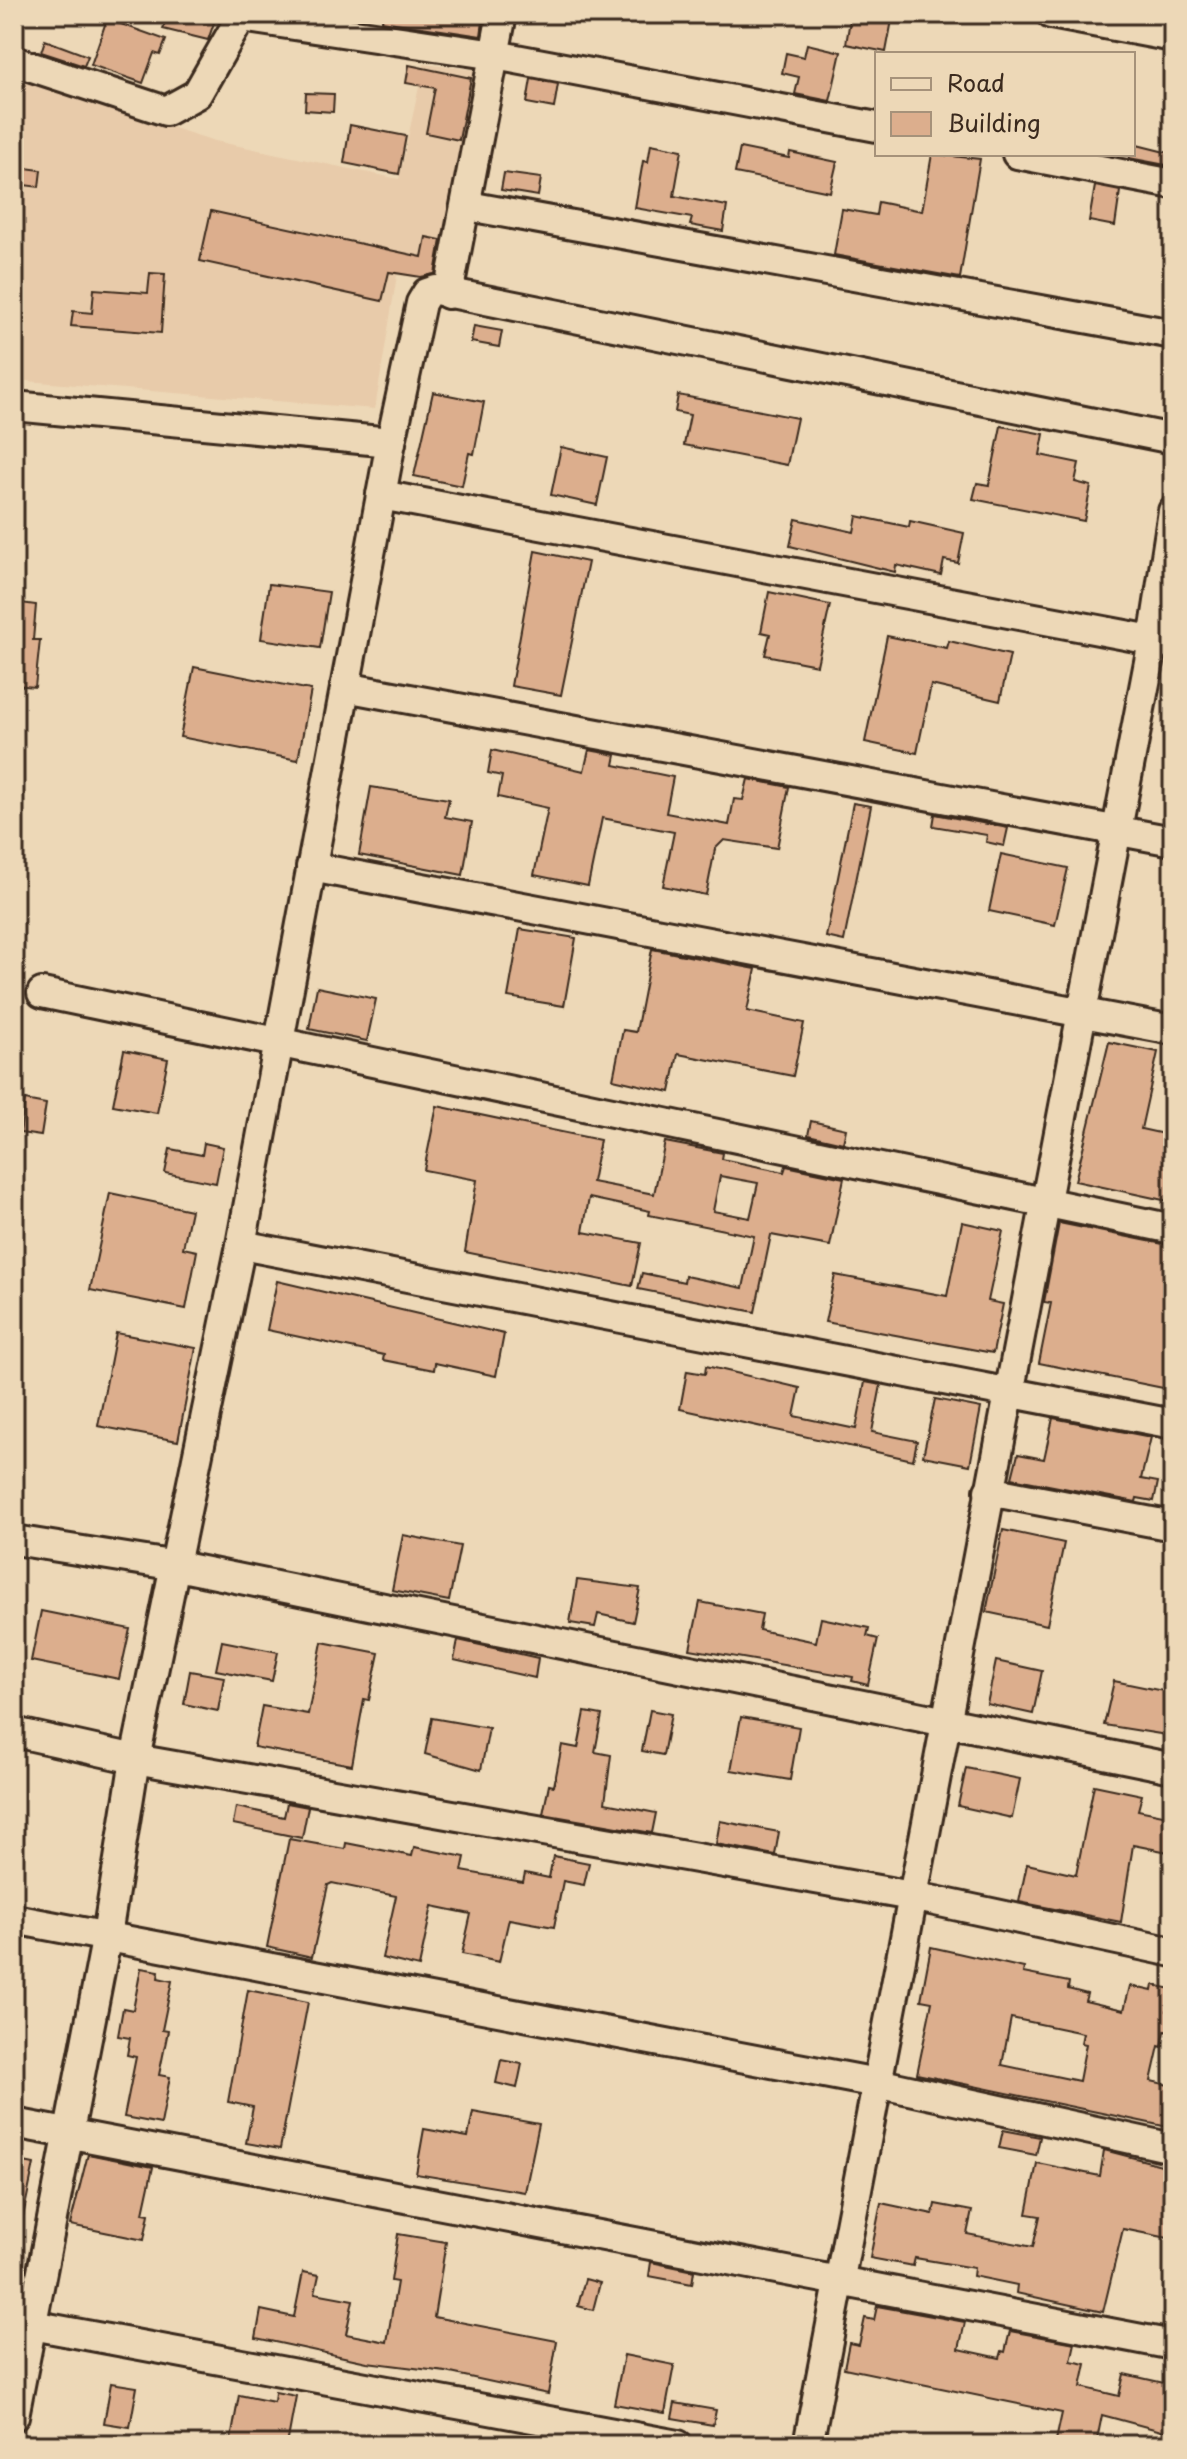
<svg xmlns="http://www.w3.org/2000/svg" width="1187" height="2459" font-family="'Playpen Sans',sans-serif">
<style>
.built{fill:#e8cbaa}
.building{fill:#dcae8d;stroke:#3b2a1e;stroke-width:2;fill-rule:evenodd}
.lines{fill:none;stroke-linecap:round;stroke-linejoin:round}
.minor-casing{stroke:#3b2a1e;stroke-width:34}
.minor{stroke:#edd8b7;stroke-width:28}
</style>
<rect width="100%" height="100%" fill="#edd8b7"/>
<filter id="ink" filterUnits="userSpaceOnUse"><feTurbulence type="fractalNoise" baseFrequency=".0125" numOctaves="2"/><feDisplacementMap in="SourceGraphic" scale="16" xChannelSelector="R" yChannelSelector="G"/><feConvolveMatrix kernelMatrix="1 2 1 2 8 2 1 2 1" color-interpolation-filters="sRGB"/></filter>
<g filter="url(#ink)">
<path class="built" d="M424,64L476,70L441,280L397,275L375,409L14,380V78L215,141L399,179Z"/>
<g class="building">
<path d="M167,14H217L208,40L163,29Z"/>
<path d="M383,14H484L481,36L382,21Z"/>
<path d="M851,14L892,20L886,52L846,44Z"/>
<path d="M107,19L166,40L160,55L154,53L143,83L91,65Z"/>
<path d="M45,40L88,56L84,66L41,52Z"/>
<path d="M807,44L841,52L830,101L795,94L799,77L782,73L786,53L804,57Z"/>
<path d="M409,65L471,78L459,140L426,133L435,88L406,83Z"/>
<path d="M531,79L558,84L554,108L527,103Z"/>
<path d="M306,93L334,94L333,112L305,110Z"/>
<path d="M350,125L406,136L399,174L344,163Z"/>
<path d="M651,144L682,150L674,196L727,206L723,231L690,225L692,218L635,208L643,161L648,162Z"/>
<path d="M1133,144L1169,153L1166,165L1129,158Z"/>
<path d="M740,148L789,158L790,152L837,162L830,192L735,173Z"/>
<path d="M932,154L980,159L960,278L834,255L842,209L876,215L878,202L922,211Z"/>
<path d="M18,167L41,170L39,187L16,184Z"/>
<path d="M504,173L541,178L538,196L501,190Z"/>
<path d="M1095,186L1120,191L1115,226L1089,221Z"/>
<path d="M211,211L422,257L426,237L441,240L435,274L421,277L389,272L382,301L200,261Z"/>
<path d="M150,273L165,274L161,333L71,326L73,311L92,313L94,289L148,293Z"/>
<path d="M474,326L502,331L499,347L471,342Z"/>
<path d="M433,392L484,402L474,454L469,453L462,486L414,476Z"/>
<path d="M678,395L797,418L787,465L684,445L690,415L675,412Z"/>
<path d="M1001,426L1044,434L1040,455L1079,463L1075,482L1091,486L1084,521L973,499L977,483L989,485Z"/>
<path d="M561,447L607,457L597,505L551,495Z"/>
<path d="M857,516L909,527L910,521L964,533L958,563L944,560L941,575L896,565L895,572L790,546L796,519L854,532Z"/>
<path d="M535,551L588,562L561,695L511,686Z"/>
<path d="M269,584L329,592L320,648L261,639Z"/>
<path d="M769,592L830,605L817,665L765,655L770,634L761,632Z"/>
<path d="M14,602L36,605L33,640H40L35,687L14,685Z"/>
<path d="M887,636L947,648L949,641L1010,655L1000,701L931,685L917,753L865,742Z"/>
<path d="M194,667L311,690L298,760L180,737Z"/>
<path d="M492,750L584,771L589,750L616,755L614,765L673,777L666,813L729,825L734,799L743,800L748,779L789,787L777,848L724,840L715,849L706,895L663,886L674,832L602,818L588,886L534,875L548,808L498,797L502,776L488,773Z"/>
<path d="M371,787L449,799L445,817L472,822L463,875L359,855Z"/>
<path d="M853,803L871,806L844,941L826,937Z"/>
<path d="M935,814L1008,828L1004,846L986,842L987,835L933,826Z"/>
<path d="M1001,854L1068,868L1055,925L989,911Z"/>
<path d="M520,929L576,938L564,1006L508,997Z"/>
<path d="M652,949L756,969L747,1011L804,1023L793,1076L678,1054L670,1092L613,1079L623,1030L636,1032Z"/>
<path d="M317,987L376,999L367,1041L309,1029Z"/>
<path d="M1109,1042L1158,1052L1141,1129L1173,1136V1178L1168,1201L1075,1181Z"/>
<path d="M124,1050L168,1059L157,1113L113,1105Z"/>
<path d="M25,1100L46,1104L41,1136L20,1133Z"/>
<path d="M437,1106L600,1140L592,1182L654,1194L665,1142L723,1153L722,1159L784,1172L786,1166L844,1178L830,1246L771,1235L755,1312L638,1289L642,1273L684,1282L685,1276L743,1288L754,1236L649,1215L650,1211L589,1198L583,1232L641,1243L632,1286L465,1252L477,1180L424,1170ZM720,1176L758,1183L750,1218L713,1211Z"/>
<path d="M811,1121L846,1129L843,1143L808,1135Z"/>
<path d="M204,1143L223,1147L216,1183L165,1173L170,1149L202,1155Z"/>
<path d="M110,1193L191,1210L183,1248L197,1251L186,1309L90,1290Z"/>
<path d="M962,1222L1003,1231L988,1301L1003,1304L993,1353L825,1322L835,1275L947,1296Z"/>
<path d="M1059,1223L1173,1246V1302L1164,1344L1173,1346V1390L1039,1363L1051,1303L1044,1302Z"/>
<path d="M277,1281L504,1334L496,1376L435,1363L434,1370L383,1360L384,1355L267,1330Z"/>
<path d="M116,1333L196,1348L178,1441L98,1426Z"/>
<path d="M706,1366L800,1388L794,1416L856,1429L865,1382L881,1385L872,1432L917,1441L913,1460L680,1409L687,1371L705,1374Z"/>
<path d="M935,1399L981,1408L970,1465L923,1456Z"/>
<path d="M1053,1418L1151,1437L1141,1479L1158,1482L1154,1501L1137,1498L1136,1502L1012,1478L1018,1454L1044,1459Z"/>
<path d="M1003,1530L1064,1543L1047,1625L986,1612Z"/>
<path d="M403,1535L460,1546L449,1601L392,1590Z"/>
<path d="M577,1580L640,1588L633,1622L598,1614L595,1627L570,1623Z"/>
<path d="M700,1602L762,1614L759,1630L816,1642L821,1618L869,1628L867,1636L878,1639L868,1685L852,1681L853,1677L690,1649Z"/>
<path d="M41,1611L130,1629L119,1679L31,1661Z"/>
<path d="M458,1640L538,1658L535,1678L454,1660Z"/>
<path d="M222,1641L278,1652L272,1681L216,1670Z"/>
<path d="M322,1642L379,1653L369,1700L364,1699L352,1765L254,1747L262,1706L308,1714Z"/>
<path d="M996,1661L1042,1671L1033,1714L987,1704Z"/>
<path d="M190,1671L224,1677L218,1711L184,1704Z"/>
<path d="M1114,1681L1173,1693V1736L1104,1725Z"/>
<path d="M650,1710L671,1714L663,1755L642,1751Z"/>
<path d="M585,1712L602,1715L595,1752L611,1755L605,1803L656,1813L652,1833L543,1814L549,1785L554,1786L562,1745L578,1748Z"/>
<path d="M741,1717L799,1727L790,1780L731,1770Z"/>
<path d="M432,1718L489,1728L481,1770L425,1754Z"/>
<path d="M966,1768L1020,1779L1012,1818L958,1806Z"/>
<path d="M1094,1785L1142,1795L1138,1810L1173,1817V1853L1133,1845L1121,1922L1019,1902L1027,1864L1076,1875Z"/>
<path d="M287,1803L308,1807L302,1838L233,1824L236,1807L284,1817Z"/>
<path d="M720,1821L779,1832L775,1855L716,1844Z"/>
<path d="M289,1839L345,1849L346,1843L412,1856L414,1847L465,1857L462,1871L523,1882L525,1873L549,1878L553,1856L589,1863L584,1885L563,1881L554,1927L509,1919L499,1962L462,1954L471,1914L432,1906L419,1967L382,1958L396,1896L332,1883L328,1885L312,1957L267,1947Z"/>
<path d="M931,1947L1024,1968L1023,1973L1069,1982L1068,1989L1087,1994L1085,2001L1124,2010L1130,1986L1152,1991L1153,1985L1172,1989L1167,2011L1173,2014L1169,2032L1165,2031L1162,2047L1159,2046L1151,2081L1173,2086V2128L917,2074L932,2002L921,2000ZM1011,2018L1083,2033L1081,2043L1086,2044L1079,2081L1002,2065Z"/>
<path d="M141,1968L159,1971L158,1978L172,1981L162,2030L168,2031L159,2075L170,2077L161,2124L124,2117L136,2057L127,2055L130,2038L118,2036L123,2008L133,2010Z"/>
<path d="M248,1990L308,2002L280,2149L246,2143L253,2107L228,2102Z"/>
<path d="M501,2060L522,2064L517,2088L496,2083Z"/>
<path d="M473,2112L539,2124L525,2192L416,2174L424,2129L468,2137Z"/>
<path d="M1003,2130L1040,2137L1036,2155L999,2148Z"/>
<path d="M1104,2150L1173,2168V2239L1123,2229L1103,2312L1016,2293L1017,2285L973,2276L974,2268L915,2258L913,2266L870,2258L881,2203L933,2214L935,2204L972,2211L967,2234L1033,2247L1040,2216L1027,2214L1037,2163L1100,2176Z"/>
<path d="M88,2154L153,2167L143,2213L149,2214L144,2240L70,2225Z"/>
<path d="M14,2160L34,2164L21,2226L14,2225Z"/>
<path d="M398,2234L446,2242L434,2317L557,2341L548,2394L446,2372L367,2362L256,2338L261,2310L294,2317L303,2272L319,2275L315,2293L353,2300L346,2334L387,2342L397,2282L391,2281Z"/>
<path d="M651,2262L694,2271L692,2284L649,2276Z"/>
<path d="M585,2279L600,2283L593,2310L578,2306Z"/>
<path d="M877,2306L965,2322L959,2349L1000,2358L1002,2351L1005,2352L1010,2331L1075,2343L1071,2361L1086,2364L1081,2387L1119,2396L1124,2374L1173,2385L1169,2433L1102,2415L1096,2445H1055L1062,2413L844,2368L849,2343L859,2345L865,2318L874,2320Z"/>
<path d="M624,2355L674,2365L665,2413L614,2404Z"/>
<path d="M111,2383L137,2387L130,2427L104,2423Z"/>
<path d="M275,2392L296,2396L287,2445H230L239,2395L274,2402Z"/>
<path d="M675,2403L716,2410L713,2425L672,2418Z"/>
</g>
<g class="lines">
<defs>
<g id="minor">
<path d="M1051,14L1173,37"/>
<path d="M14,61L166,111L197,94L241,17L495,55L877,127"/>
<path d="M1017,154L1173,184"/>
<path d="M468,206L1173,334"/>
<path d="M448,294L502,14"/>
<path d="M14,406L391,442"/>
<path d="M381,495L1173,644"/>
<path d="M345,687L1173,841"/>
<path d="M311,867L1173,1030"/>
<path d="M42,993L1173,1229"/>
<path d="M241,1245L1173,1424"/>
<path d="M989,1491L1173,1526"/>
<path d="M14,1540L177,1566L1173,1768"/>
<path d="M14,1732L135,1759L912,1896L1173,1952"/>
<path d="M14,1919L877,2083L1173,2148"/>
<path d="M14,2123L1173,2345"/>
<path d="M32,2325L678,2445"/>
<path d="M14,2416L107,1935L135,1759L241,1245L391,442L421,303L427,293L436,290L1173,439"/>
<path d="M808,2445L1153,641L1173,511"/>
</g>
</defs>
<use href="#minor" class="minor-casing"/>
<use href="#minor" class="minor"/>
</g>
</g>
<rect width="1187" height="2459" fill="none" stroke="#edd8b7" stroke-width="48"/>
<rect x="24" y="24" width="1139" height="2411" fill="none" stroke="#3b2a1e" stroke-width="3" filter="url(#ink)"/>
<rect x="875" y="52" width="260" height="104" fill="#edd8b7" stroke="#a6927a" stroke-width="2"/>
<rect x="891" y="78" width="40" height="12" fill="#edd8b7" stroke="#a6927a" stroke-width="2"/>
<text x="947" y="92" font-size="24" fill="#3b2a1e">Road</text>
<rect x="891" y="112" width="40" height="24" fill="#dcae8d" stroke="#a6927a" stroke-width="2"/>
<text x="947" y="132" font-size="24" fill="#3b2a1e">Building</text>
</svg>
